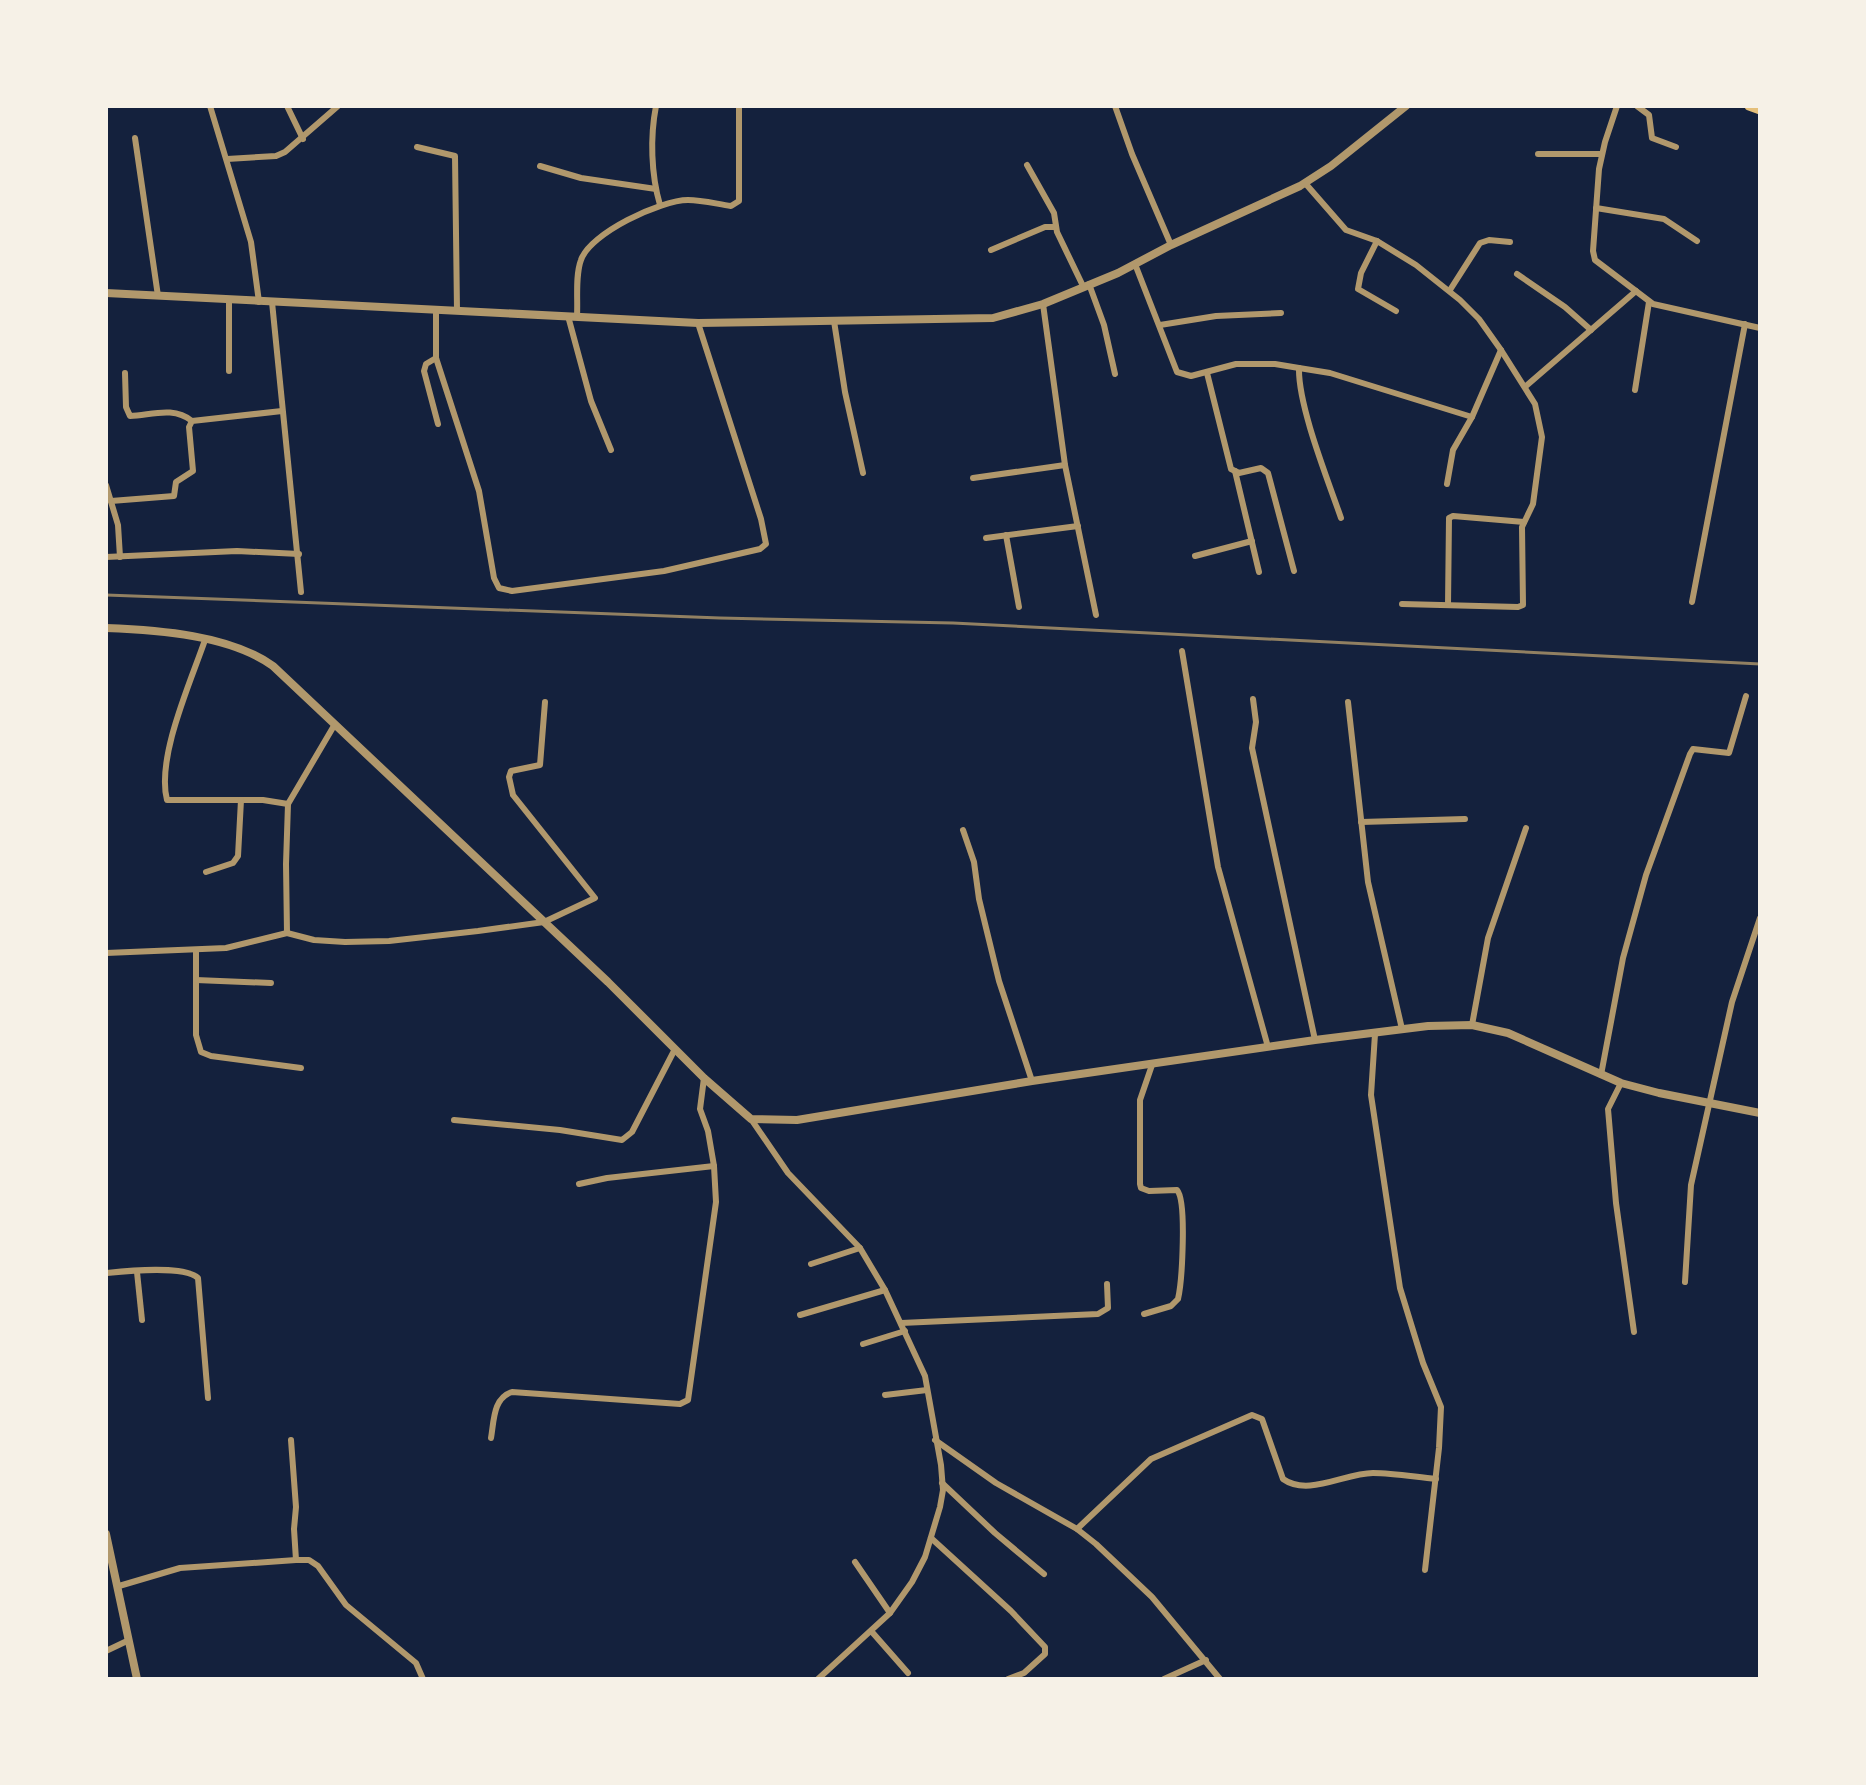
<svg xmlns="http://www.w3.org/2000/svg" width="1866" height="1785" font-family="Montserrat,sans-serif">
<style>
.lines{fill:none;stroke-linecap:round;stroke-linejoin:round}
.minor{stroke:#b1986c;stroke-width:6}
.tertiary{stroke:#b1986c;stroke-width:8}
.secondary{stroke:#e5c07b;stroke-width:9}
.rail{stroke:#918062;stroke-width:3}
</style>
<rect width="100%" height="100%" fill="#14213d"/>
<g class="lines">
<g class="minor">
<path d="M210,106L251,242L259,302"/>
<path d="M287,106L303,139"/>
<path d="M656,106C650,137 651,174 660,205"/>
<path d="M1115,106L1132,154L1171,245"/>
<path d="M1617,106L1605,142L1599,169L1593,251L1595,260L1653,304L1760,328"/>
<path d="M1637,106L1649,115L1652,138L1676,147"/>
<path d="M135,138L158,296"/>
<path d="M417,147L455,156L457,310"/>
<path d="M1538,154H1602"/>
<path d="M227,159L276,156L285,152L338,106"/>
<path d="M1027,165L1054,213L1057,232L1083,286"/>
<path d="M540,166L581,178L656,189"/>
<path d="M1305,183L1346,230L1377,241L1416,265L1460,300L1479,319L1501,350L1535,404L1542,437L1533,504L1522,527L1523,605L1518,607L1402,604"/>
<path d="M1596,208L1664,219L1697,241"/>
<path d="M1377,241L1361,273L1358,289L1396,311"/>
<path d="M991,250L1045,227H1056"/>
<path d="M1135,264L1177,372L1191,376L1236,364H1275L1299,368L1330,373L1472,417L1501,350"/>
<path d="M1517,274L1565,307L1591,330"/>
<path d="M1089,284L1104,325L1115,374"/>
<path d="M1450,290L1480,243L1489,240L1510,242"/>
<path d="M229,300V371"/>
<path d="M272,302L301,592"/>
<path d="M1043,304L1065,465L1096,615"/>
<path d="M436,309V358L479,491L494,578L499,588L512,591L664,571L760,549L766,544L761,519L698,323"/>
<path d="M568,316L591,401L611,450"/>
<path d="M577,316C578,299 575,276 581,260C590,233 661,200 688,200C702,200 717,204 731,206L739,201V106"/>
<path d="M834,321L845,392L863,473"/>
<path d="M1160,325L1216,316L1281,313"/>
<path d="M436,358L426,364L424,371L438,424"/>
<path d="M1299,368C1298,406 1328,480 1341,518"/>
<path d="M125,373L126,407L130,416C152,415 173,406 192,421"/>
<path d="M1207,373L1231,469L1239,473L1261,468L1268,473L1294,571"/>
<path d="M1526,386L1636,291"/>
<path d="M1635,390L1649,302"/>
<path d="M1235,471L1259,572"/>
<path d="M973,478L1065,465"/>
<path d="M1447,484L1453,450L1472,417"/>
<path d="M106,485L118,525L120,557"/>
<path d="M111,501L174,496L176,482L193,471L189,427L192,421L282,411"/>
<path d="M1006,535L1019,607"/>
<path d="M986,538L1078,526"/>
<path d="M1195,556L1252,541"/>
<path d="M106,557L237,551L299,554"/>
<path d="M1692,602L1745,324"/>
<path d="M1448,605L1449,518L1453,516L1524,522"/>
<path d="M205,640C191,681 156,758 167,800H263L288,804"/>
<path d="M1182,651L1218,867L1268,1047"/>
<path d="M1253,699L1256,722L1252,748L1315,1040"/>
<path d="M1348,702L1368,882L1402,1029"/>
<path d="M1361,822L1465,819"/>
<path d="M963,830L974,862L979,899L999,981L1032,1081"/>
<path d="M206,872L233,863L238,856L241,800"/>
<path d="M287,933L286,864L288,804L335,724"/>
<path d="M196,950V1035L201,1052L211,1056L301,1068"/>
<path d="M106,953L226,948L287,933L314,940L345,942L389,941L478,931L544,922L595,898L513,795L509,777L511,771L540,765L545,702"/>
<path d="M196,980L271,983"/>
<path d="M1472,1025L1488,938L1526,828"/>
<path d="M1375,1034L1371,1095L1400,1288L1423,1363L1441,1407L1439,1448L1425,1570"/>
<path d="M1601,1075L1623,958L1646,875L1690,754L1693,749L1729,753L1746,696"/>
<path d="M1621,1083L1608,1109L1616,1203L1634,1332"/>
<path d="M751,1119L788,1173L860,1248L885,1290L925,1376L941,1465L943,1490L940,1507L925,1557L912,1582L890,1613L818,1679"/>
<path d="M454,1120L560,1130L622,1140L632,1132L675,1049"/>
<path d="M579,1184L607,1178L714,1166"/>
<path d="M811,1264L860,1248"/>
<path d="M137,1272L142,1320"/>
<path d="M106,1273C126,1271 184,1265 198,1278L208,1398"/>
<path d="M1685,1282L1691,1185L1732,1002L1760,918"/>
<path d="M1144,1314L1171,1306L1178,1299C1182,1282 1187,1201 1177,1190L1149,1191L1141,1188L1140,1184V1100L1152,1065"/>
<path d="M800,1315L885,1290"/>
<path d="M901,1323L1098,1314L1108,1308L1107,1284"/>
<path d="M863,1344L905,1331"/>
<path d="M885,1395L927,1390"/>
<path d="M491,1438C494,1421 493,1398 512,1392L680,1404L688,1400L716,1202L714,1166L708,1131L700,1109L704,1078"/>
<path d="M291,1440L296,1507L294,1529L296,1560H309L318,1566L346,1605L416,1663L423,1679"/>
<path d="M935,1440L996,1483L1077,1529L1096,1544L1152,1597L1220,1679"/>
<path d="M942,1483L995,1533L1044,1574"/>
<path d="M1077,1529L1151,1459L1252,1415L1262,1419L1283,1479C1308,1497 1345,1473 1373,1473C1394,1473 1415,1477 1436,1479"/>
<path d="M931,1538L1011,1611L1045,1647V1654L1024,1673L1008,1679"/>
<path d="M855,1562L890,1613"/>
<path d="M119,1586L180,1568L296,1560"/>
<path d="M872,1632L908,1673"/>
<path d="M106,1651L127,1641"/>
<path d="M1164,1679L1206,1660"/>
</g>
<g class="tertiary">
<path d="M106,293L698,323L993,318L1043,304L1118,273L1171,245L1300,186L1331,166L1406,106"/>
<path d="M106,628C158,630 230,635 273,666L608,982L704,1078L751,1119L797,1120L1032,1081L1315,1040L1428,1026L1472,1025L1508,1033L1621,1083L1659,1093L1760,1113"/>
<path d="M106,1534L137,1679"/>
</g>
<path class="secondary" d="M1749,106L1760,110"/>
<path class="rail" d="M106,595L720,618L953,623L1760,664"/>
</g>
<rect width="1866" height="1785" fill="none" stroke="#f6f1e7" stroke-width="216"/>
</svg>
